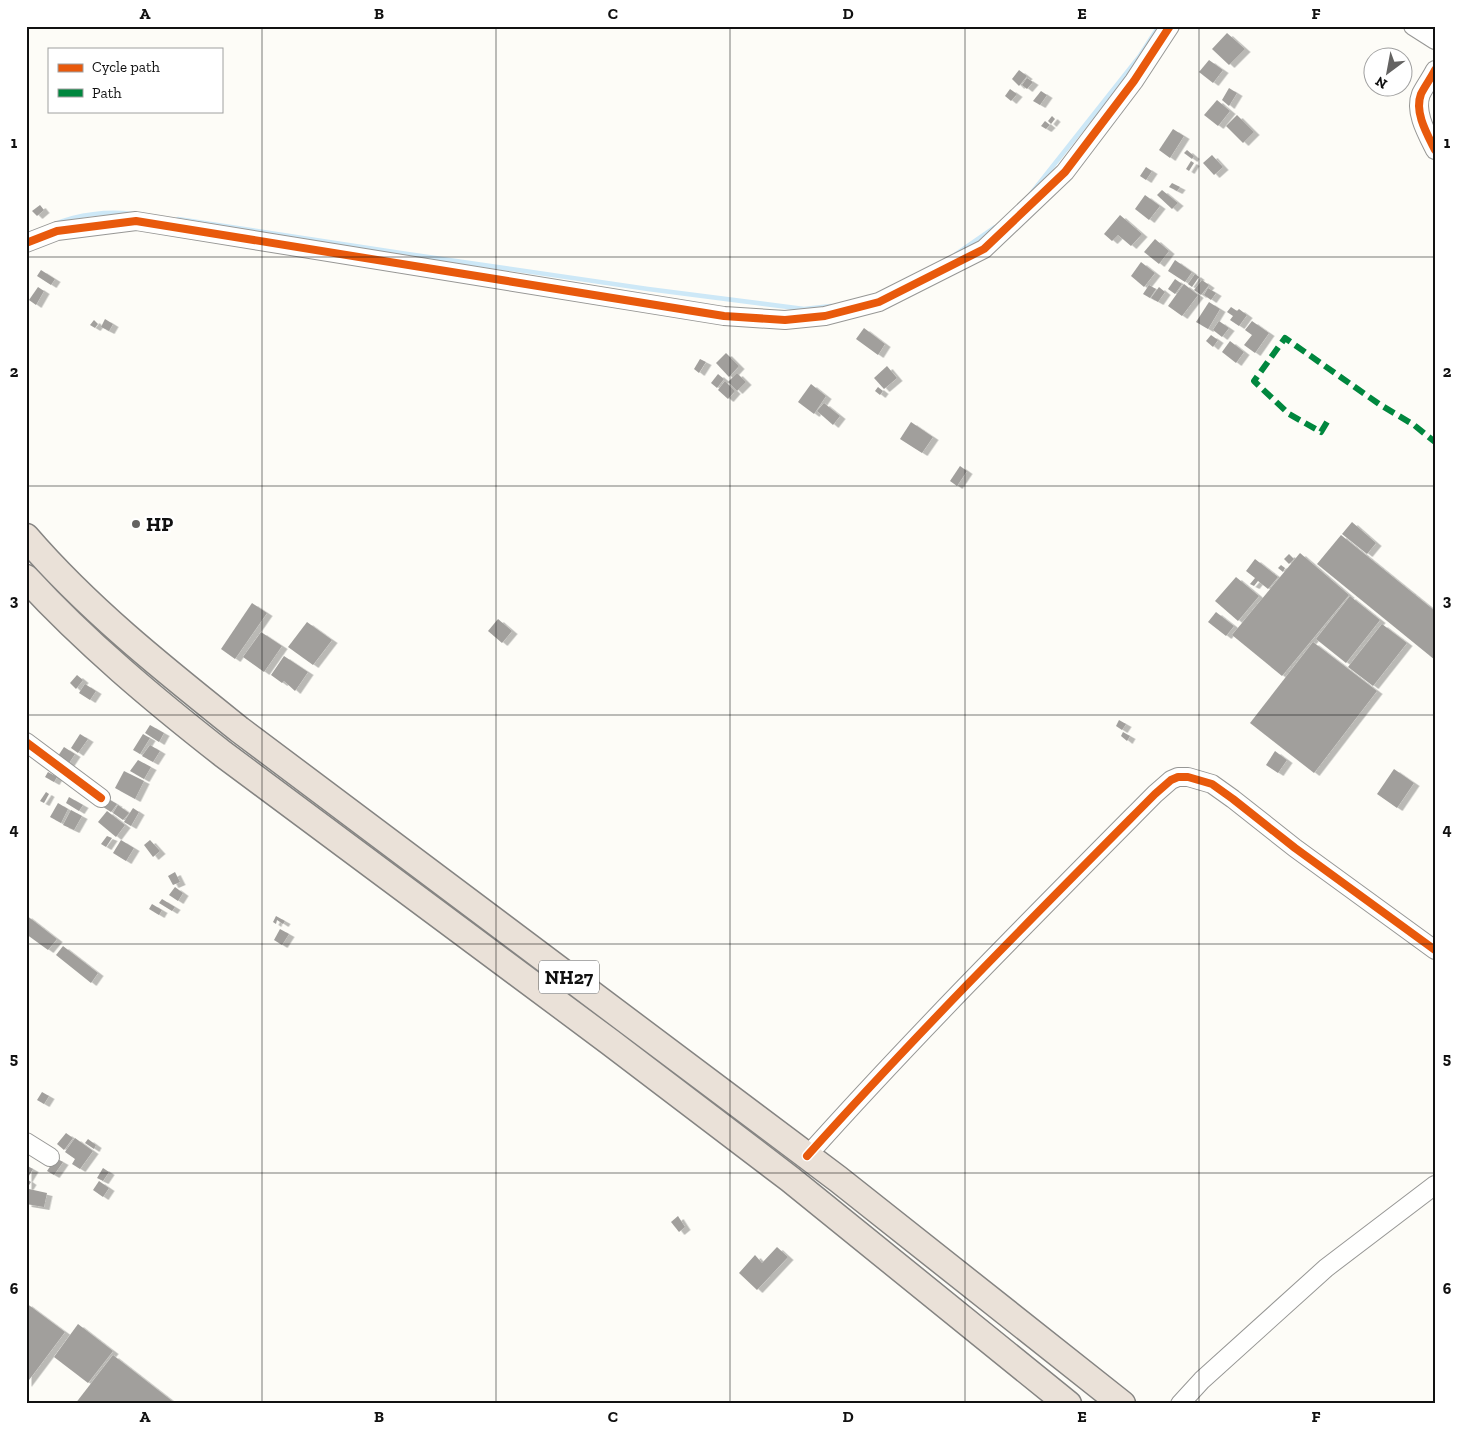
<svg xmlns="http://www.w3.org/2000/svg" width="1461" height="1430" font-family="'Zilla Slab',serif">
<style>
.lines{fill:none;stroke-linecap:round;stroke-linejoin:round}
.stream{stroke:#cde8f7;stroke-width:4.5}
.building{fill:#a19f9c;filter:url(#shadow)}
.minor-casing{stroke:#979795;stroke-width:20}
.highway-casing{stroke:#858482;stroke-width:29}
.minor{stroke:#fffffe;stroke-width:18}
.highway{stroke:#eae1d8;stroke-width:26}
.quiet{stroke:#00873e;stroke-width:6;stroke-dasharray:12 6;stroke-linecap:butt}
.cycleway-casing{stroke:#fff;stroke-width:11}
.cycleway{stroke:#e8590c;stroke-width:8}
.grid{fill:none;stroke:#111;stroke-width:1;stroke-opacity:0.55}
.poi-dot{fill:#646362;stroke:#fff;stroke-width:2}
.labels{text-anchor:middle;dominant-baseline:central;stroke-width:5;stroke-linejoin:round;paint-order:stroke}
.shield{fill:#fff;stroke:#585858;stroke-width:1}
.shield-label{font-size:19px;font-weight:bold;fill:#111}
.poi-label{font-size:20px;font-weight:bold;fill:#111;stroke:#fff;text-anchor:start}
.neatline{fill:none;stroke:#111;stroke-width:2}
.grid-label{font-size:16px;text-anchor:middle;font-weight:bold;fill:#111}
</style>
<defs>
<filter id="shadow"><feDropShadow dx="5.5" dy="3" stdDeviation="0" flood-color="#0004"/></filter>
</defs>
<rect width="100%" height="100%" fill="#fdfcf7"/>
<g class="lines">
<g class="stream">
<path d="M1030,195L1139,57L1159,26"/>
<path d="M178,219L401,253L648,289L804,309L831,306"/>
<path d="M55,224C78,214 108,211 133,214"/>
<path d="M956,254L995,227"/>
</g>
</g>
<g class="building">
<path d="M1227,33L1245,49L1229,65L1212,49Z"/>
<path d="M1209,60L1223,70L1213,83L1199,72Z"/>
<path d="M1019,70L1027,76L1019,86L1012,79Z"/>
<path d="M1027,78L1033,82L1027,89L1022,85Z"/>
<path d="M1229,88L1237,93L1229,106L1222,100Z"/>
<path d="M1010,89L1017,94L1011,101L1005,96Z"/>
<path d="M1041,91L1047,95L1040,105L1033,101Z"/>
<path d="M1217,100L1230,111L1218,126L1204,115Z"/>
<path d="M1237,115L1254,132L1243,143L1226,126Z"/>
<path d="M1052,116L1055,119L1051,124L1048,121Z"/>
<path d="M1045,121L1050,125L1046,129L1041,126Z"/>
<path d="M1173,129L1184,136L1170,158L1159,150Z"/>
<path d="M1187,150L1194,156L1192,159L1184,153Z"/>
<path d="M1212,155L1223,167L1214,175L1203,163Z"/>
<path d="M1191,161L1194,163L1189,171L1186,169Z"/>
<path d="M1146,167L1152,171L1146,180L1140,176Z"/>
<path d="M1172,183L1180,187L1177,191L1169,187Z"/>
<path d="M1162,190L1178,203L1172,209L1157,195Z"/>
<path d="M1145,195L1160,206L1149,220L1135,209Z"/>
<path d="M40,205L44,210L37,216L32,211Z"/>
<path d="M1120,215L1142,234L1131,246L1118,235L1112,241L1104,234Z"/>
<path d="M1155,239L1169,251L1159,264L1144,252Z"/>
<path d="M1175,260L1192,272L1185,282L1168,271Z"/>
<path d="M1141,262L1155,273L1144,287L1131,276Z"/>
<path d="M41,270L55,279L51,285L37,276Z"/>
<path d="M1195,274L1199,277L1192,287L1188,284Z"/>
<path d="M1175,279L1182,284L1175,294L1168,289Z"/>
<path d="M1202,280L1209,285L1201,295L1194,290Z"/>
<path d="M1184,284L1198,295L1182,316L1168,306Z"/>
<path d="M1149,285L1156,289L1150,298L1143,294Z"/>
<path d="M38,287L44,291L36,305L29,300Z"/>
<path d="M1159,287L1165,292L1158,302L1151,298Z"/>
<path d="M1208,288L1216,293L1211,300L1204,295Z"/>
<path d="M1209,302L1220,309L1208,329L1196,322Z"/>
<path d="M1231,307L1237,311L1239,309L1247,315L1239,326L1230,320L1233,316L1227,312Z"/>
<path d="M105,319L113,324L109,331L101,327Z"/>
<path d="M94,320L98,324L95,328L90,325Z"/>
<path d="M1219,321L1229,328L1222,337L1213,330Z"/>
<path d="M1252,321L1269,333L1255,353L1244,345L1252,335L1245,330Z"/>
<path d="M864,328L885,344L878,355L856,339Z"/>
<path d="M1211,335L1218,340L1213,347L1206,341Z"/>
<path d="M1230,341L1244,352L1236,363L1222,352Z"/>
<path d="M726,353L739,366L729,377L716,363Z"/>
<path d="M700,359L706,362L699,373L694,369Z"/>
<path d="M887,366L897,378L884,389L874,378Z"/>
<path d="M737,373L746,382L737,391L728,382Z"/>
<path d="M718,374L724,379L717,388L711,383Z"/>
<path d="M725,381L735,391L728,399L718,390Z"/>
<path d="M811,384L826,396L814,414L798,402Z"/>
<path d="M878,387L883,391L880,395L875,391Z"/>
<path d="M824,403L840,416L833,425L817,411Z"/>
<path d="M911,422L933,437L922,453L900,439Z"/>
<path d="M960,466L967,471L957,486L950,481Z"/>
<path d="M1352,522L1376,543L1367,554L1342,534Z"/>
<path d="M1341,535L1435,611V660L1317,564Z"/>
<path d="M1300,553L1349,595L1282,676L1232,635Z"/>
<path d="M1289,554L1294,559L1289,564L1284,559Z"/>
<path d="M1255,559L1278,577L1268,589L1258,581L1254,586L1250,584L1255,578L1246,571Z"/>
<path d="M1281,565L1285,568L1283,572L1278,568Z"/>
<path d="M1236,577L1259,596L1238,621L1215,601Z"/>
<path d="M1350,596L1380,620L1346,663L1316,639Z"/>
<path d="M252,603L267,613L235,659L221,649Z"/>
<path d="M1216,612L1234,626L1226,636L1208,622Z"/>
<path d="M498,619L512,631L502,643L488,631Z"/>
<path d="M307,622L332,640L313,665L288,647Z"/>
<path d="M1382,624L1407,643L1373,686L1348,667Z"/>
<path d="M261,632L282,646L264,672L243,657Z"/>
<path d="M1313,642L1377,691L1314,773L1250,723Z"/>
<path d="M284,656L308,672L295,691L284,681L282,683L271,675Z"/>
<path d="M77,675L83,680L76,689L70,683Z"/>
<path d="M85,684L96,691L90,700L79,693Z"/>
<path d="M1119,720L1126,724L1122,730L1116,726Z"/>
<path d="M150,725L164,733L159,742L145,733Z"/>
<path d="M1123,732L1130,736L1127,741L1121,736Z"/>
<path d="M80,734L88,739L78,753L71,748Z"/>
<path d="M143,734L150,738L140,754L133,750Z"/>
<path d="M150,745L160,751L153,762L142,756Z"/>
<path d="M64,747L75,754L67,766L56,759Z"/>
<path d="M1275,751L1287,760L1278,773L1266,765Z"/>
<path d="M138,760L151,767L144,779L130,771Z"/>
<path d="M1394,769L1414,783L1397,808L1377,794Z"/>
<path d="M124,771L144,781L135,799L115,788Z"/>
<path d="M48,772L57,777L54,782L45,777Z"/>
<path d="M46,792L49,794L44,803L40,801Z"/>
<path d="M69,797L83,805L79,811L66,803Z"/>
<path d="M105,797L117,804L111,812L100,805Z"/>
<path d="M58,803L68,809L61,823L50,817Z"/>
<path d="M118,805L129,813L123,820L113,813Z"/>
<path d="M133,808L139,812L131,826L124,822Z"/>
<path d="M71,810L82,816L74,830L63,825Z"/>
<path d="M107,811L125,825L116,837L98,822Z"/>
<path d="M107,836L112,838L106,847L101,844Z"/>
<path d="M121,840L134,848L126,861L113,853Z"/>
<path d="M150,840L160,851L153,857L144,845Z"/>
<path d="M175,872L180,882L173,885L168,876Z"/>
<path d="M175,887L183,893L178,901L169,895Z"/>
<path d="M162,899L175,907L172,911L159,903Z"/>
<path d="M152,904L162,910L159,915L149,909Z"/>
<path d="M26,915L57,939L48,950L26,934Z"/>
<path d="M276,916L285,921L283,924L277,920L276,924L273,922Z"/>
<path d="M280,929L289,934L282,945L274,940Z"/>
<path d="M63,946L98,973L91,983L56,955Z"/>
<path d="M42,1092L49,1096L44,1104L37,1100Z"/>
<path d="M66,1133L73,1138L64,1150L57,1144Z"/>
<path d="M75,1138L93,1151L80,1169L72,1164L75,1159L65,1152Z"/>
<path d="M88,1139L96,1145L94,1149L85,1143Z"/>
<path d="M56,1158L63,1162L54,1175L47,1171Z"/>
<path d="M26,1165L33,1169L27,1179L31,1182L26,1190Z"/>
<path d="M103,1168L109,1172L103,1181L97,1178Z"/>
<path d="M99,1181L109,1188L103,1197L93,1190Z"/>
<path d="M29,1189L47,1193L44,1207L26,1204Z"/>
<path d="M678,1216L685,1227L679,1232L671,1222Z"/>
<path d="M777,1247L788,1257L757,1290L739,1273L755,1255L762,1263Z"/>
<path d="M26,1303L65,1332L26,1384Z"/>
<path d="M78,1324L113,1351L88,1383L54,1357Z"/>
<path d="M113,1355L176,1404H75Z"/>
</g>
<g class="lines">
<defs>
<g id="minor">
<path d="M1413,26L1435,40"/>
<path d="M1435,70C1431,78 1425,86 1421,94C1414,112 1427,134 1435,150"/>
<path d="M26,243L57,231L136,221L724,316L785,320L825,316L879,302L984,249L1065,172L1134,81L1170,26"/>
<path d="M26,742L101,798"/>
<path d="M26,1142L50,1157"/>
<path d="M807,1156C919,1031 1037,913 1155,794L1171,780L1178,777H1188L1212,784L1233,799L1295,848L1435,950"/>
<path d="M1180,1404L1202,1380L1326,1268L1435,1185"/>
</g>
<g id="highway">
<path d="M26,537C89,610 165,670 240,730L838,1179L1122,1404"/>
<path d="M26,578C86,643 154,700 223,754L610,1042L790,1179L1068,1404"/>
</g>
</defs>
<use href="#minor" class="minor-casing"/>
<use href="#highway" class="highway-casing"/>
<use href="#minor" class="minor"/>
<use href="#highway" class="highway"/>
<path class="quiet" d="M1327,422L1321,432L1289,414L1254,381L1285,338L1379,404L1414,425L1435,442"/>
<defs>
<g id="cycleway">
<path d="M1435,70C1431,78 1425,86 1421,94C1414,112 1427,134 1435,150"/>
<path d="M26,243L57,231L136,221L724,316L785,320L825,316L879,302L984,249L1065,172L1134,81L1170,26"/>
<path d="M26,742L101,798"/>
<path d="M807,1156C919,1031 1037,913 1155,794L1171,780L1178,777H1188L1212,784L1233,799L1295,848L1435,950"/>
</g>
</defs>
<use href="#cycleway" class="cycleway-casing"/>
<use href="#cycleway" class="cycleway"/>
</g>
<path class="grid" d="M262,26V1404M496,26V1404M730,26V1404M965,26V1404M1199,26V1404M26,257H1435M26,486H1435M26,715H1435M26,944H1435M26,1173H1435"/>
<circle class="poi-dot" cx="136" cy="524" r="5"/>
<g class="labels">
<rect class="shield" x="539" y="960.5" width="60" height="33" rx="4"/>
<g class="shield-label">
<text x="569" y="977">NH27</text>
</g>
<g class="poi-label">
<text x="146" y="524">HP</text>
</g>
</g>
<rect width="1461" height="1430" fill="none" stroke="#ffffff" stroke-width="55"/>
<rect x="48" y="48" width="175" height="65" fill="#ffffff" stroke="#a0a0a0"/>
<rect x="58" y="64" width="25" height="8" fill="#e8590c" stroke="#a0a0a0"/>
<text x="92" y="72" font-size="15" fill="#111111">Cycle path</text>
<rect x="58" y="89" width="25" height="8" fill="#00873e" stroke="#a0a0a0"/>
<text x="92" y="98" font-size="15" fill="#111111">Path</text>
<g transform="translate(1388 72) rotate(212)"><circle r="24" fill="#ffffff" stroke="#a0a0a0"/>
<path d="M0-4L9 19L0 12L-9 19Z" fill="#646362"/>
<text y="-8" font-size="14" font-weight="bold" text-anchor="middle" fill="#111111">N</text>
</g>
<rect x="28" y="28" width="1406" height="1374" class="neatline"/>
<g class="grid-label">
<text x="145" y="19">A</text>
<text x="379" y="19">B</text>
<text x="613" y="19">C</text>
<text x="848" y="19">D</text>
<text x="1082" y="19">E</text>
<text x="1316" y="19">F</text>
<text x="14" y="148">1</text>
<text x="1447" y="148">1</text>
<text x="14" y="377">2</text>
<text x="1447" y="377">2</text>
<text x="14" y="606">3</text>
<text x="1447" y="606">3</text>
<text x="14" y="835">4</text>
<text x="1447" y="835">4</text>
<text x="14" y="1064">5</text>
<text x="1447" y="1064">5</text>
<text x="14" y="1294">6</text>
<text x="1447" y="1294">6</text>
<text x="145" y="1422">A</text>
<text x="379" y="1422">B</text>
<text x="613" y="1422">C</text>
<text x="848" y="1422">D</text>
<text x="1082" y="1422">E</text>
<text x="1316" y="1422">F</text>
</g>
</svg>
